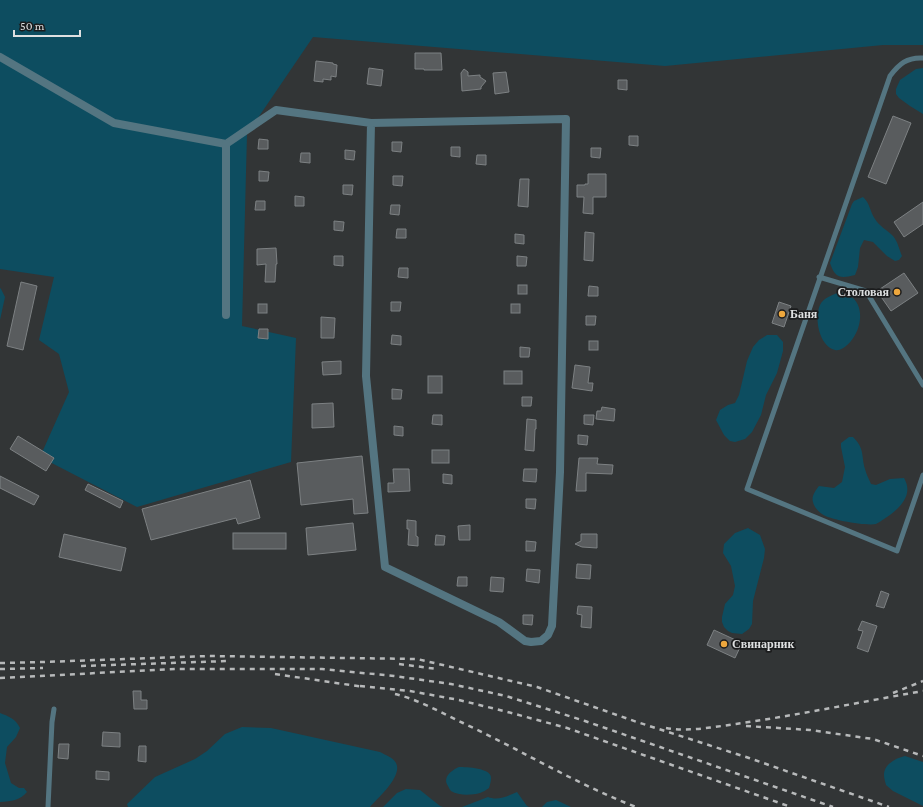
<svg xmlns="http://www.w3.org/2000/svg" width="923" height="807" font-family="'Crimson Pro',serif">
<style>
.green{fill:#0d4d60}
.building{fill:#595c5e;stroke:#7d8183}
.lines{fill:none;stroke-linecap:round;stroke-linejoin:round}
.service{stroke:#547581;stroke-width:5}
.minor{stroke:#547581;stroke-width:8}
.rail{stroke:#b7b9ba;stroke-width:2.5;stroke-dasharray:5 5;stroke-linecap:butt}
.poi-dot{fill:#eea73d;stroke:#1b1c1d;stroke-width:1.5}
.labels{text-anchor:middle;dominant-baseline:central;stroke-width:3.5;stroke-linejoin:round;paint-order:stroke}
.poi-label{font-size:12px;font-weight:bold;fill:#dee0e1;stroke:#1b1c1d;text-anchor:start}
</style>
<rect width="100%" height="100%" fill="#323536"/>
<g class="green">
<path d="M0,0H923V45H883L665,66L313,37L247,134L242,326L296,338L291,462L137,507L40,457L69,392L59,354L39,340L54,277L0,269Z"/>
<path d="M923,68V114L910,106L899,98L896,94V89L900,80L916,69Z"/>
<path d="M863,197C870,203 870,212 875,219C879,226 887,230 893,236C898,242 899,249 902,256L899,260L895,261L887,256L873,242L864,240L860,248L858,267L855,275C840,279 835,278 830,263L852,204L854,201Z"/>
<path d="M0,288L1,289L5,297L0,320Z"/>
<path d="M840,292C845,294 851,296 854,299C866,312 859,336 846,346C843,348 840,351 835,350C819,346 814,318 820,305C823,298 834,294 840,292Z"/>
<path d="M767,335H777L783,342V351L777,373L766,395L761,415L752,432L745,439L735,442L730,441L724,435L716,420L720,410L728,405L735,403L739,395L747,361L753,347L759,340Z"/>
<path d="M849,437H853C865,449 861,455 865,469C866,474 869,479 871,484L876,485L890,479L904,478C905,480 907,484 907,486C910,500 894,513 884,519C881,521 878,523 876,524C866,526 830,520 822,514C818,511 814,507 813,502C811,496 816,490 819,486L834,488L842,482L845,467L841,447V443Z"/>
<path d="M748,528L760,535L765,549L764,558L753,601L752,624L749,629L742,634L732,633L728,631L724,627L722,622V617L725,604L733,595L735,586L731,566L723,553L724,544L735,533Z"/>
<path d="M0,713C8,716 16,719 20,728L16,737L7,747L5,763L11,783L19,788H24L27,792C19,801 12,801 0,802Z"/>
<path d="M242,727L271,728L380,752C385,755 393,757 396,763C403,776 378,798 370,807H128L127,804L155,777L195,759L207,751L225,734Z"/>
<path d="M905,756L923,762V806L893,791L886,785C885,781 884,778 884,775C884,764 896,758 905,756Z"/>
<path d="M459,767C466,767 492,768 491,778C491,781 490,785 489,788C486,790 483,792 480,793C472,795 459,796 451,791C450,790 449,788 448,786C442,777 452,770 459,767Z"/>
<path d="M406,789L420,790L440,806L443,807H383L397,793Z"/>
<path d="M517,792L527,806L529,807H462L488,797C498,801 507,796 517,792Z"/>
<path d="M556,800L571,807H542L547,802Z"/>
</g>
<g class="building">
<path d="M415,53H441L442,70H424V69H415Z"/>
<path d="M316,61L333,63V64L337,65L336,77L331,76V80L323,79V82L314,81Z"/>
<path d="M369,68L383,70L381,86L367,84Z"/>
<path d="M464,69L468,72V76L480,75V77L486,81L481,87V89L462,91L461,73Z"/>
<path d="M506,72L509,92L495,94L493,73Z"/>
<path d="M618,80H627V90L618,89Z"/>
<path d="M893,116L911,123L886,184L868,177Z"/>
<path d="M629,136H638V146L629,145Z"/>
<path d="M259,139L268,140V149H258Z"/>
<path d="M392,142H402L401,152L392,151Z"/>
<path d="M451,147H460V157L451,156Z"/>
<path d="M591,148H601L600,158L591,157Z"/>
<path d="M345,150L355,151L354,160L345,159Z"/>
<path d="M301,153H310V163L300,162Z"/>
<path d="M477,155H486V165L476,164Z"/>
<path d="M259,171L269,172L268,181H259Z"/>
<path d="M588,174H606V197H593V214L583,213L584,197H577V185H585V184H588Z"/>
<path d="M393,176H403L402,186L393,185Z"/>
<path d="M520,179H529L528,207L518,206Z"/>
<path d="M343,185H353L352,195L343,194Z"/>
<path d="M295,196L304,197V206H295Z"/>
<path d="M256,201H265V210H255Z"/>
<path d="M923,202V224L904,237L894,222Z"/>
<path d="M391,205H400L399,215L390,214Z"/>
<path d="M334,221L344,222L343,231L334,230Z"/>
<path d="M397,229H406V238H396Z"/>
<path d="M585,232L594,233L593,261L584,260Z"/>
<path d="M515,234L524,235V244L515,243Z"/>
<path d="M276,248L277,264H276L275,282H265L266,264L257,265V249Z"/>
<path d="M334,256H343V266L334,265Z"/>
<path d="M517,256L527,257L526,266H517Z"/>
<path d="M399,268H408V278L398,277Z"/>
<path d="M904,273L918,293L891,311L877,291Z"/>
<path d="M21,282L37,286L23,350L7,346Z"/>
<rect x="518" y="285" width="9" height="9"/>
<path d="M589,286L598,287V296H588Z"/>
<path d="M391,302H401L400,311H391Z"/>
<path d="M779,302L791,306L784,327L772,323Z"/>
<rect x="258" y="304" width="9" height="9"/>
<rect x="511" y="304" width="9" height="9"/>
<path d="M586,316H596L595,325H586Z"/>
<path d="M321,317L335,318L334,338H321Z"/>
<path d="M259,329H268V339L258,338Z"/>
<path d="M392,335L401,336V345L391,344Z"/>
<rect x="589" y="341" width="9" height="9"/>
<path d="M520,347L530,348L529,357H520Z"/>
<path d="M341,361V374L323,375L322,362Z"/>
<path d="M575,365L590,367L588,383H593L592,391L572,388Z"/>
<rect x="504" y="371" width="18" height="13"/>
<rect x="428" y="376" width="14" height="17"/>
<path d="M392,389L402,390L401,399H392Z"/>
<path d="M522,397H532L531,406H522Z"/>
<path d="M333,403L334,427L312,428V404Z"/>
<path d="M602,407L615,409L614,421L596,419L597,411H601Z"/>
<path d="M433,415H442V425L432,424Z"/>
<path d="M584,415H594L593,425L584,424Z"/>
<path d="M527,419L536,420V429H535L534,451L525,450Z"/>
<path d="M394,426L403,427V436L394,435Z"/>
<path d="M578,435L588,436L587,445L578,444Z"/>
<path d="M18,436L54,458L46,471L10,449Z"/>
<rect x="432" y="450" width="17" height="13"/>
<path d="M362,456L368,513L354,514L353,499L301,505L297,463Z"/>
<path d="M579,458H598L597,464L613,465L612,474L586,473V491H576Z"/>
<path d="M393,469H409L410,491L388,492V483H394Z"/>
<path d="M524,469H537L536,482L523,481Z"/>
<path d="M443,474L452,475V484L443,483Z"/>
<path d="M0,476L39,496L34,505L0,488Z"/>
<path d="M250,480L260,518L238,524L236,518L151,540L142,509Z"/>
<path d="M88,484L123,501L120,508L85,490Z"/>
<path d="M526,499H536L535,509L526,508Z"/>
<path d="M407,520L416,521V536L418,537V546L408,545L409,529H407Z"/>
<path d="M353,523L356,550L308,555L306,528Z"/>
<path d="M470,525V540H459L458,526Z"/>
<rect x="233" y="533" width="53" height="16"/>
<path d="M64,534L126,548L121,571L59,557Z"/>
<path d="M581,534H597V548L582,547L575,544L581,541Z"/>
<path d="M436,535L445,536L444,545H435Z"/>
<path d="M526,541L536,542L535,551H526Z"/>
<path d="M577,564L591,565L590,579L576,578Z"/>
<path d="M527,569L540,570L539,583L526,581Z"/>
<path d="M458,577H467V586H457Z"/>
<path d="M491,577L504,578L503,592L490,591Z"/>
<path d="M881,591L889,594L884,608L876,606Z"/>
<path d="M578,606L592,607L591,628L581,627L582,615L577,614Z"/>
<path d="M523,615H533L532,625L523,624Z"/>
<path d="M862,621L877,626L868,652L857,648L863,631L858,630Z"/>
<path d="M714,630L742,643L735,658L707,645Z"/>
<path d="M133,691H141V700H147V709H134Z"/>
<path d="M103,732L120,733V747L102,746Z"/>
<path d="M59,744H69L68,759L58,758Z"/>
<path d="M139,746H146V762L138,761Z"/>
<path d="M96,771L109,772V780L96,779Z"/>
</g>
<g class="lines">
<g class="service">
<path d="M923,58C907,57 899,64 890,76L747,489L897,551L923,475"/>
<path d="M819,277L866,291L923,385"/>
<path d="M48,807L52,722L54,709"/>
</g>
<g class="minor">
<path d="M0,57L114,123L226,144L276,110L371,123L366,376L385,567L499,622L525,641L531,642L541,641L548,635L552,626L560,472L566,119L371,123"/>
<path d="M226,315V144"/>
</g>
<g class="rail">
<path d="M0,663L43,662L209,656L417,659L537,687L637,722L749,758L889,807"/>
<path d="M399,664L437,669"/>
<path d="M81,666L229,661"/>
<path d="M0,669L43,668"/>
<path d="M275,674L364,687"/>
<path d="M0,678L175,669H322L394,676L451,684L506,696L585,721L833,807"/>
<path d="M360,686L410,691L459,700L504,711L567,728L791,807"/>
<path d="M893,693L923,681"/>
<path d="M395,694C417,699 442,713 463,723C521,750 576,784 636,807"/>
<path d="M746,726L810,730L873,739L923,756"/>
<path d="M666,728C689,732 713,727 736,724C798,715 861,702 923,691"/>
</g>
</g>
<g class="poi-dot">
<circle cx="897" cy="292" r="4"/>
<circle cx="782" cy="314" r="4"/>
<circle cx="724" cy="644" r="4"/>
</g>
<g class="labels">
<g class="poi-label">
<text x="889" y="292" text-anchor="end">Столовая</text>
<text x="790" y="314">Баня</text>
<text x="732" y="644">Свинарник</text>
</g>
</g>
<path d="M14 30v6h66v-6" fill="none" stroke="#dee0e1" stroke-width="2"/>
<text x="20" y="30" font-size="12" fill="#dee0e1" stroke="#1b1c1d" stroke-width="3" paint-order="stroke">50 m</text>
</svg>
